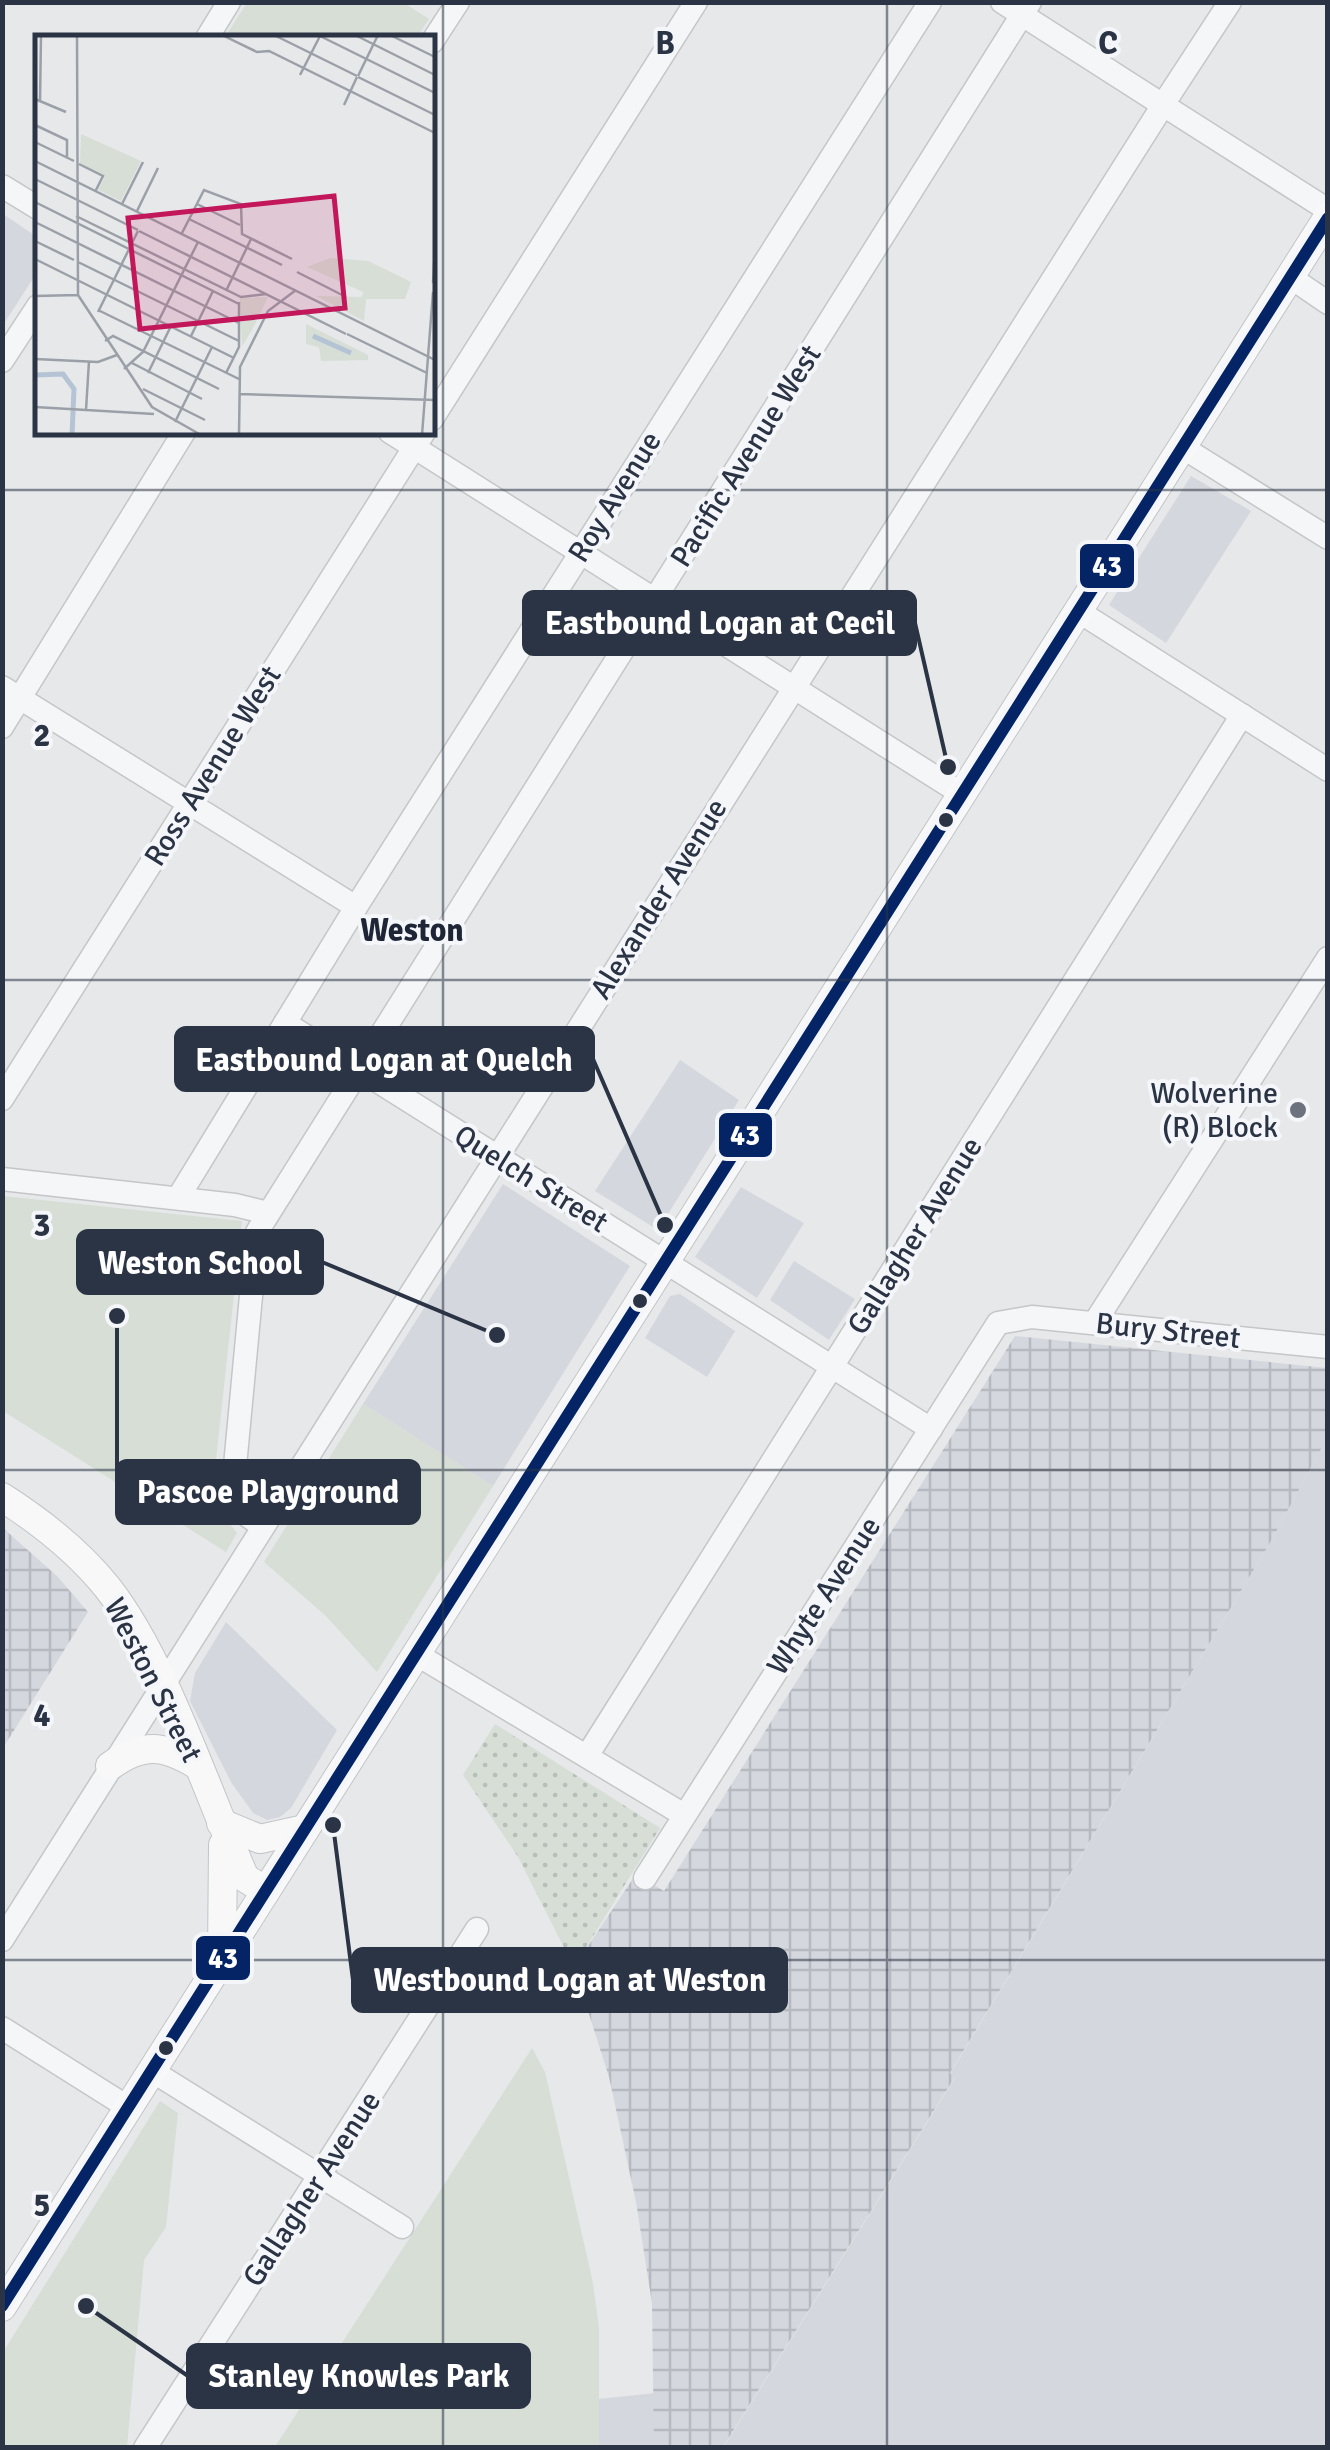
<svg xmlns="http://www.w3.org/2000/svg" width="1330" height="2450" font-family="Signika,sans-serif">
<style>
.built{fill:#d4d7dd}
.industrial{fill:url(#industrial-grid)}
.park{fill:#d6ded6}
.garden{fill:url(#garden-dots)}
.lines{fill:none;stroke-linecap:round;stroke-linejoin:round}
.minor-casing{stroke:#c4c6c8;stroke-width:25}
.major-casing{stroke:#c2c5c8;stroke-width:30}
.minor{stroke:#f5f6f7;stroke-width:22}
.major{stroke:#f8f8f8;stroke-width:28}
.bus-1-casing{stroke:#f4f6f9;stroke-width:20}
.bus-1{stroke:#052465;stroke-width:12}
.grid{fill:none;stroke:#2b3445;stroke-width:2.5;stroke-opacity:0.55}
.bus-dot{fill:#2b3445;stroke:#f4f6f9;stroke-width:4}
.poi-dot{fill:#6c737f;stroke:#f4f6f9;stroke-width:4}
.labels{text-anchor:middle;dominant-baseline:central;stroke-width:8;stroke-linejoin:round;paint-order:stroke}
.street-label{font-size:30px;fill:#2b3445;stroke:#f4f6f9}
.poi-label{font-size:30px;fill:#2b3445;stroke:#f4f6f9;text-anchor:end}
.neighbourhood-label{font-size:32px;font-weight:bold;fill:#1d2536;stroke:#f4f6f9}
.inset-river{fill:none;stroke:#b4c4d5;stroke-width:5}
.inset-road{fill:none;stroke:#9ba0a8;stroke-width:2.5}
.view{fill:#c2185b;fill-opacity:0.15;stroke:#c2185b;stroke-width:5}
.inset-edge{fill:none;stroke:#2b3445;stroke-width:5}
.grid-label{font-size:32px;text-anchor:middle;font-weight:bold;fill:#2b3445;stroke:#f4f6f9;stroke-width:8;stroke-linejoin:round;paint-order:stroke}
.leader{fill:none;stroke:#2b3445;stroke-width:4}
.callout-dot{fill:#2b3445;stroke:#f4f6f9;stroke-width:4}
.callout{fill:#2b3445;stroke:#2b3445;stroke-width:4}
.callout-label{font-size:32px;text-anchor:middle;font-weight:bold;fill:#fff}
.line-badge{stroke:#f4f6f9;stroke-width:4}
.badge-label{font-size:28px;text-anchor:middle;font-weight:bold;fill:#fff}
</style>
<defs>
<pattern id="industrial-grid" width="8" height="8" patternUnits="userSpaceOnUse" patternTransform="scale(2.5)"><rect width="8" height="8" fill="#d4d7dd"/><path d="M0 4h8M4 0v8" fill="none" stroke="#b6b9bf"/></pattern>
<pattern id="garden-dots" width="8" height="8" patternUnits="userSpaceOnUse" patternTransform="scale(2.5)"><rect width="8" height="8" fill="#d6ded6"/><path d="M2 2h.1M6 6h.1" fill="none" stroke="#b8bfb9" stroke-width="1.8" stroke-linecap="round"/></pattern>
</defs>
<rect width="100%" height="100%" fill="#e6e8ea"/>
<g class="built">
<path d="M3,214L37,237L38,271L3,325Z"/>
<path d="M1191,476L1251,511L1166,643L1109,605Z"/>
<path d="M680,1060L739,1100L658,1230L595,1191Z"/>
<path d="M503,1184L630,1266L493,1486L363,1404Z"/>
<path d="M741,1187L804,1223L757,1298L695,1257Z"/>
<path d="M794,1261L855,1299L829,1340L770,1300Z"/>
<path d="M680,1294L735,1331L707,1377L645,1338L670,1296Z"/>
<path d="M1327,1438V2447L723,2448L955,2078L950,2074L1271,1541Z"/>
<path d="M226,1622L337,1730L291,1808L280,1817L267,1820L253,1813L231,1782L190,1701L195,1673Z"/>
<path d="M655,2393L654,2447L599,2448V2399Z"/>
</g>
<g class="industrial">
<path d="M1015,1336L1327,1368V1438L1271,1541L950,2073L955,2077L723,2447H654L652,2303L636,2202L609,2077L574,1967L636,1874L664,1891Z"/>
<path d="M3,1528L57,1576L88,1612L3,1748Z"/>
</g>
<g class="park">
<path d="M247,3H404L429,19L417,37H225Z"/>
<path d="M3,1196L242,1221L214,1478L218,1509L237,1533L226,1552L3,1411Z"/>
<path d="M363,1404L493,1486L377,1672L326,1616L264,1562Z"/>
<path d="M532,2048L545,2072L593,2283L599,2328V2447H275Z"/>
<path d="M160,2101L178,2113L166,2227L144,2260L127,2447H3V2352Z"/>
</g>
<path class="garden" d="M495,1724L660,1828L574,1967L518,1857L463,1775Z"/>
<g class="lines">
<defs>
<g id="minor">
<path d="M1002,2L1155,100"/>
<path d="M207,38L229,2"/>
<path d="M432,42L458,2"/>
<path d="M1168,97L1230,2"/>
<path d="M1171,110L1328,210"/>
<path d="M2,186L38,208"/>
<path d="M1290,277L1328,303"/>
<path d="M2,361L38,306"/>
<path d="M432,419L696,2"/>
<path d="M390,432L962,794"/>
<path d="M1182,447L1328,538"/>
<path d="M1078,611L1328,770"/>
<path d="M2,687L356,907"/>
<path d="M2,727L184,432"/>
<path d="M285,1023L931,1429"/>
<path d="M2,1099L424,432"/>
<path d="M2,1179L235,1205L268,1213"/>
<path d="M178,1198L356,907L930,2"/>
<path d="M1095,1322L1328,958"/>
<path d="M262,1526L235,1507L232,1498L257,1232L1030,2"/>
<path d="M416,1654L684,1815"/>
<path d="M587,1756L1242,715"/>
<path d="M645,1878L998,1323L1032,1317L1328,1347"/>
<path d="M2,1940L1158,113"/>
<path d="M2,2028L129,2108"/>
<path d="M152,2071L402,2227"/>
<path d="M145,2448L477,1929"/>
</g>
<g id="major">
<path d="M2,1497C41,1522 78,1551 107,1587C164,1659 207,1792 245,1878L266,1891"/>
<path d="M110,1766C142,1743 163,1744 197,1765"/>
<path d="M221,1823L260,1839L305,1829"/>
<path d="M222,1957L223,1845"/>
<path d="M2,2307L1328,217"/>
</g>
</defs>
<use href="#minor" class="minor-casing"/>
<use href="#major" class="major-casing"/>
<use href="#minor" class="minor"/>
<use href="#major" class="major"/>
<defs>
<path id="bus-1" d="M2,2306L1328,218"/>
</defs>
<use href="#bus-1" class="bus-1-casing"/>
<use href="#bus-1" class="bus-1"/>
</g>
<path class="grid" d="M443,2V2448M887,2V2448M2,490H1328M2,980H1328M2,1470H1328M2,1960H1328"/>
<g class="bus-dot">
<circle cx="946" cy="820" r="9"/>
<circle cx="640" cy="1301" r="9"/>
<circle cx="166" cy="2048" r="9"/>
</g>
<circle class="poi-dot" cx="1298" cy="1110" r="10"/>
<g class="labels">
<g class="street-label">
<text transform="translate(746 456) rotate(-58)">Pacific Avenue West</text>
<text transform="translate(615 497) rotate(-58)">Roy Avenue</text>
<text transform="translate(213 766) rotate(-58)">Ross Avenue West</text>
<text transform="translate(659 899) rotate(-58)">Alexander Avenue</text>
<text transform="translate(531 1179) rotate(32)">Quelch Street</text>
<text transform="translate(915 1236) rotate(-58)">Gallagher Avenue</text>
<text transform="translate(1168 1331) rotate(6)">Bury Street</text>
<text transform="translate(824 1596) rotate(-57)">Whyte Avenue</text>
<text transform="translate(153 1680) rotate(63)">Weston Street</text>
<text transform="translate(312 2189) rotate(-57)">Gallagher Avenue</text>
</g>
<g class="poi-label">
<text x="1278" y="1093">Wolverine<tspan x="1278" dy="34">(R) Block</tspan></text>
</g>
<g class="neighbourhood-label">
<text x="412" y="930">Weston</text>
</g>
</g>
<g transform="translate(35 35)">
<rect width="400" height="400" fill="#e6e8ea"/>
<path d="M271,289L333,320V325L286,326L284,312L271,309Z" fill="#d6ded6"/>
<path d="M46,99L106,126L86,166L63,155L70,142L45,128ZM295,223L333,226L366,242L376,247L370,264H331L329,286L281,261L327,262L328,257L272,232ZM233,262L217,295L207,311L205,263Z" fill="#d6ded6"/>
<path class="inset-river" d="M278,301L316,318M0,340L28,339L39,354L37,400"/>
<path class="inset-road" d="M42,0L43,260L117,372L166,400M187,0L222,17L234,16L400,98M239,0L322,41M283,0L400,58M320,0L400,40M355,0L400,22M265,40L285,1M323,41L343,0M323,42L400,80M0,64L31,77M5,67L6,0M309,70L322,42M0,90L32,105V123M0,107L39,126M0,126L400,325M44,129L68,141L61,155M0,144L103,195M0,167L204,269M87,169L108,127M162,169L205,190M102,176L123,133M41,181L206,262L231,259M154,184L247,230M0,187L204,288M104,196L311,299M147,198L169,155L206,169L207,199L257,224M0,206L39,225M0,224L199,323M43,227L204,306M262,237L311,262M398,248L400,211M191,256L216,204M0,261L43,260M63,275L204,344M63,277L103,196M312,299L392,338M156,301L178,256M70,306L78,301L184,354M0,324L63,327L82,320M97,328L167,364M89,334L108,317L163,207M113,338L136,291M191,338L204,312V267M108,354L170,385M205,359L400,365M0,372L119,379M51,375L54,326M140,387L177,312M204,400L205,332L233,276L261,255M387,400L398,257"/>
<path class="view" d="M299,161L310,273L105,294L93,183Z"/>
<rect width="400" height="400" class="inset-edge"/>
</g>
<g class="grid-label">
<text x="665" y="54">B</text>
<text x="1108" y="54">C</text>
<text x="42" y="746">2</text>
<text x="42" y="1236">3</text>
<text x="42" y="1726">4</text>
<text x="42" y="2216">5</text>
</g>
<path class="leader" d="M948 767L915 623M665 1225L593 1059M497 1335L322 1262M117 1316L117 1492M333 1825L353 1980M86 2306L188 2376"/>
<g class="callout-dot">
<circle cx="948" cy="767" r="10"/>
<circle cx="665" cy="1225" r="10"/>
<circle cx="497" cy="1335" r="10"/>
<circle cx="117" cy="1316" r="10"/>
<circle cx="333" cy="1825" r="10"/>
<circle cx="86" cy="2306" r="10"/>
</g>
<g class="callout">
<rect x="524" y="592" width="391" height="62" rx="10"/>
<rect x="176" y="1028" width="417" height="62" rx="10"/>
<rect x="78" y="1231" width="244" height="62" rx="10"/>
<rect x="117" y="1461" width="302" height="62" rx="10"/>
<rect x="353" y="1949" width="433" height="62" rx="10"/>
<rect x="188" y="2345" width="341" height="62" rx="10"/>
</g>
<g class="callout-label">
<text x="720" y="634">Eastbound Logan at Cecil</text>
<text x="384" y="1071">Eastbound Logan at Quelch</text>
<text x="200" y="1274">Weston School</text>
<text x="268" y="1503">Pascoe Playground</text>
<text x="570" y="1991">Westbound Logan at Weston</text>
<text x="359" y="2387">Stanley Knowles Park</text>
</g>
<g class="line-badge">
<rect x="1078" y="542" width="58" height="48" rx="10" fill="#052465"/>
<rect x="717" y="1111" width="57" height="48" rx="10" fill="#052465"/>
<rect x="194" y="1934" width="58" height="48" rx="10" fill="#052465"/>
</g>
<g class="badge-label">
<text x="1107" y="576">43</text>
<text x="745" y="1145">43</text>
<text x="223" y="1968">43</text>
</g>
<rect width="1330" height="2450" fill="none" stroke="#2b3445" stroke-width="10"/>
</svg>
